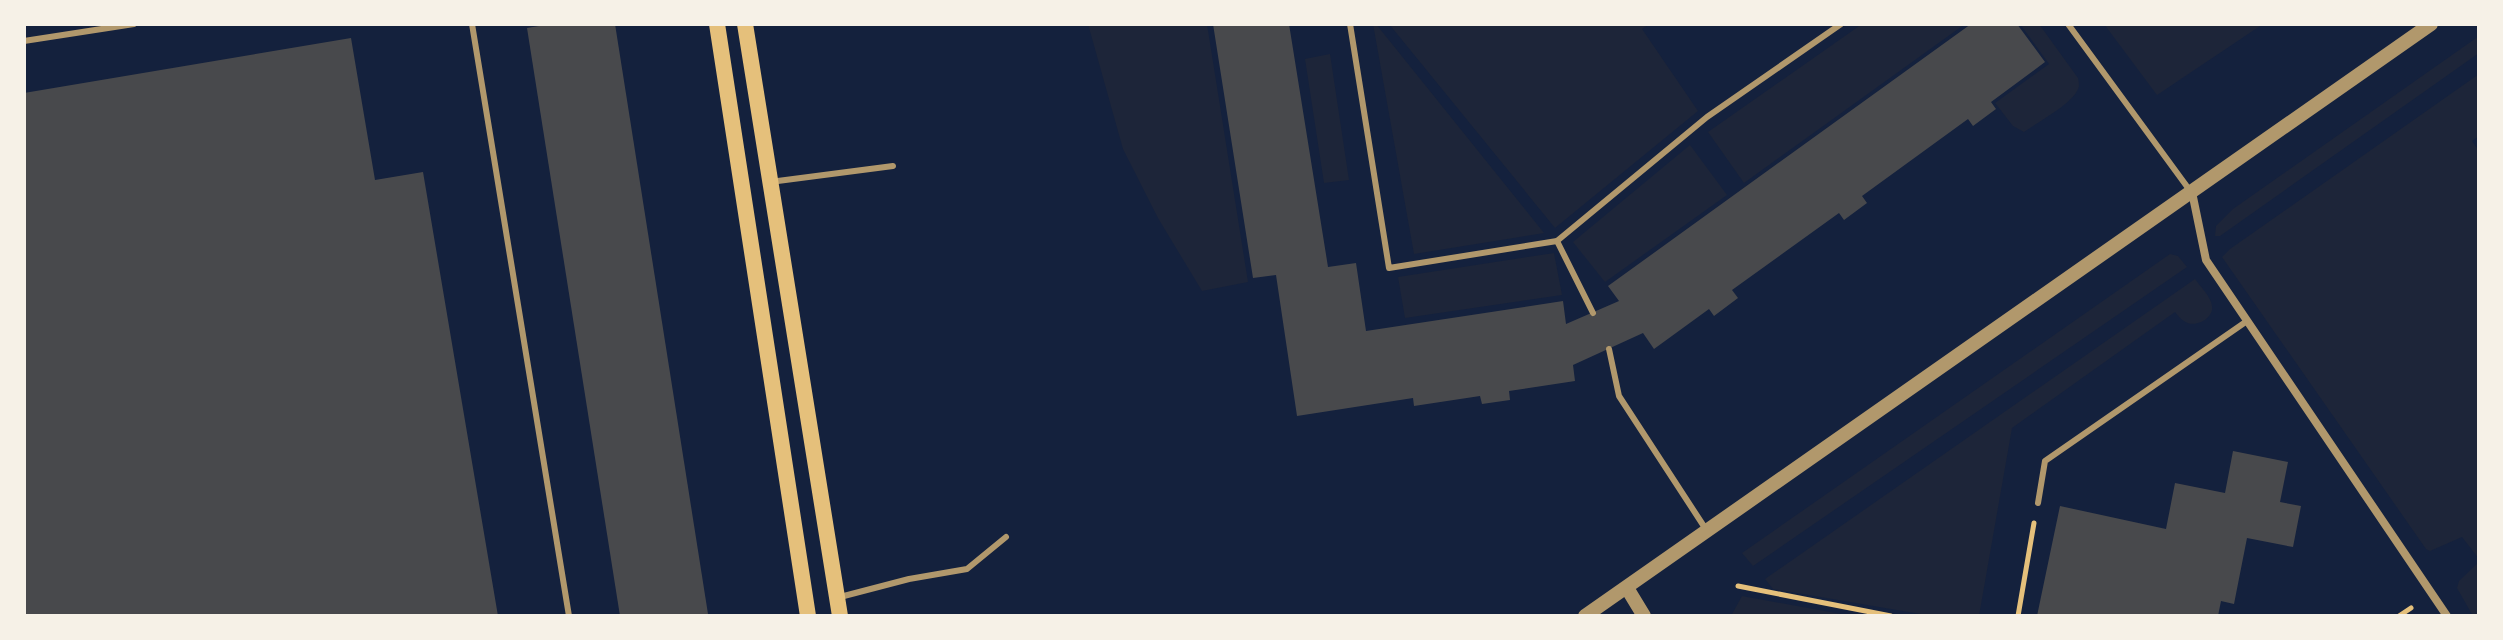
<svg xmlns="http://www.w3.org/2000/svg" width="2503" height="640" font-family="'DM Sans',sans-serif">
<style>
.green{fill:#1d2539}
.building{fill:#48494c}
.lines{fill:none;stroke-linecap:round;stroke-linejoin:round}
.path{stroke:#e5c07b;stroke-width:5}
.service{stroke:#b1986c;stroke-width:6}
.minor{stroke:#b1986c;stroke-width:8}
.tertiary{stroke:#b1986c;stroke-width:14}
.secondary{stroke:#e5c07b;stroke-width:16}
</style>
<rect width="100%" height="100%" fill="#14213d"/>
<g class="green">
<path d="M1088,24H1207L1248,282L1202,291L1158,218L1123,149Z"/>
<path d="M1373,24H1376L1544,233L1414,254Z"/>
<path d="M1389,24H1649L1642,29L1698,111L1555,228Z"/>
<path d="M1862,24H1965L1744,183L1708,132Z"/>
<path d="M2020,24H2039L2078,78C2079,84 2080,86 2077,91C2070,105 2038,122 2024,132L2013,126L1995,103L2049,64Z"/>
<path d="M2104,24H2263L2157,95Z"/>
<path d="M2479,36V53L2220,236H2215L2216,226L2233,209Z"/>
<path d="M1330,54L1349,180L1324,183L1305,59Z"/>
<path d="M2479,74V136L2472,141L2479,151V559L2462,537L2430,551L2426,549L2222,257L2230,249Z"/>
<path d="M1690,145L1727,195L1605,282L1573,242Z"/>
<path d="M1554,253L1562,295L1405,318L1398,277Z"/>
<path d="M2170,254L2178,256L2187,267L1753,566L1742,553Z"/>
<path d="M2195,279C2200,286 2211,297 2212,306C2214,319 2194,329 2184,321C2180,319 2178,315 2175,312L2012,428L1979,616H1932L1773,589L1765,579Z"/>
<path d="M2479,562V616H2473L2457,588L2459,581Z"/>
<path d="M1742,596L1852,616H1731Z"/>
</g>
<g class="building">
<path d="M551,24H615L708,614L620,616L527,28Z"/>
<path d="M1213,24H1289L1328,267L1356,263L1366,331L1563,301L1566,324L1619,301L1608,286L1971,24H2017L2045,62L1991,102L1996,109L1973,126L1968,119L1862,196L1867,203L1844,220L1839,213L1732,290L1738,298L1714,316L1709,309L1654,349L1643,333L1573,365L1575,381L1509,391L1510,400L1482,404L1480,396L1414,406L1413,398L1297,416L1276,275L1253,278Z"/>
<path d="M351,38L375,180L423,172L498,616H24V93Z"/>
<path d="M2233,451L2288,462L2280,502L2301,506L2293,547L2247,538L2234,604L2221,601L2218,616H2037L2060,506L2166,529L2175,483L2225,493Z"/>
</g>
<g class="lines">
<g class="path">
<path d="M1738,586L1891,616"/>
<path d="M2018,616L2034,523"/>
<path d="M2399,616L2411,608"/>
</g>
<g class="service">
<path d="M472,24L569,616"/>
<path d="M1350,24L1389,268L1557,241L1707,117L1841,24"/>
<path d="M2068,24L2191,192"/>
<path d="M24,41L134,24"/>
<path d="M770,182L893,166"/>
<path d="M1557,241L1593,313"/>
<path d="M1609,349L1619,396L1707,531"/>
<path d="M2038,503L2045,461L2247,321"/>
<path d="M840,597L909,579L967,569L1006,537"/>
</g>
<path class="minor" d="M2192,192L2206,260L2447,616"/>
<g class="tertiary">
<path d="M1627,588L1644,616"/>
<path d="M1585,616L2431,24"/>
</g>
<g class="secondary">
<path d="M717,24L808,616"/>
<path d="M745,24L840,616"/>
</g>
</g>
<rect width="2503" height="640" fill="none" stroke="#f6f1e7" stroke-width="52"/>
</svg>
